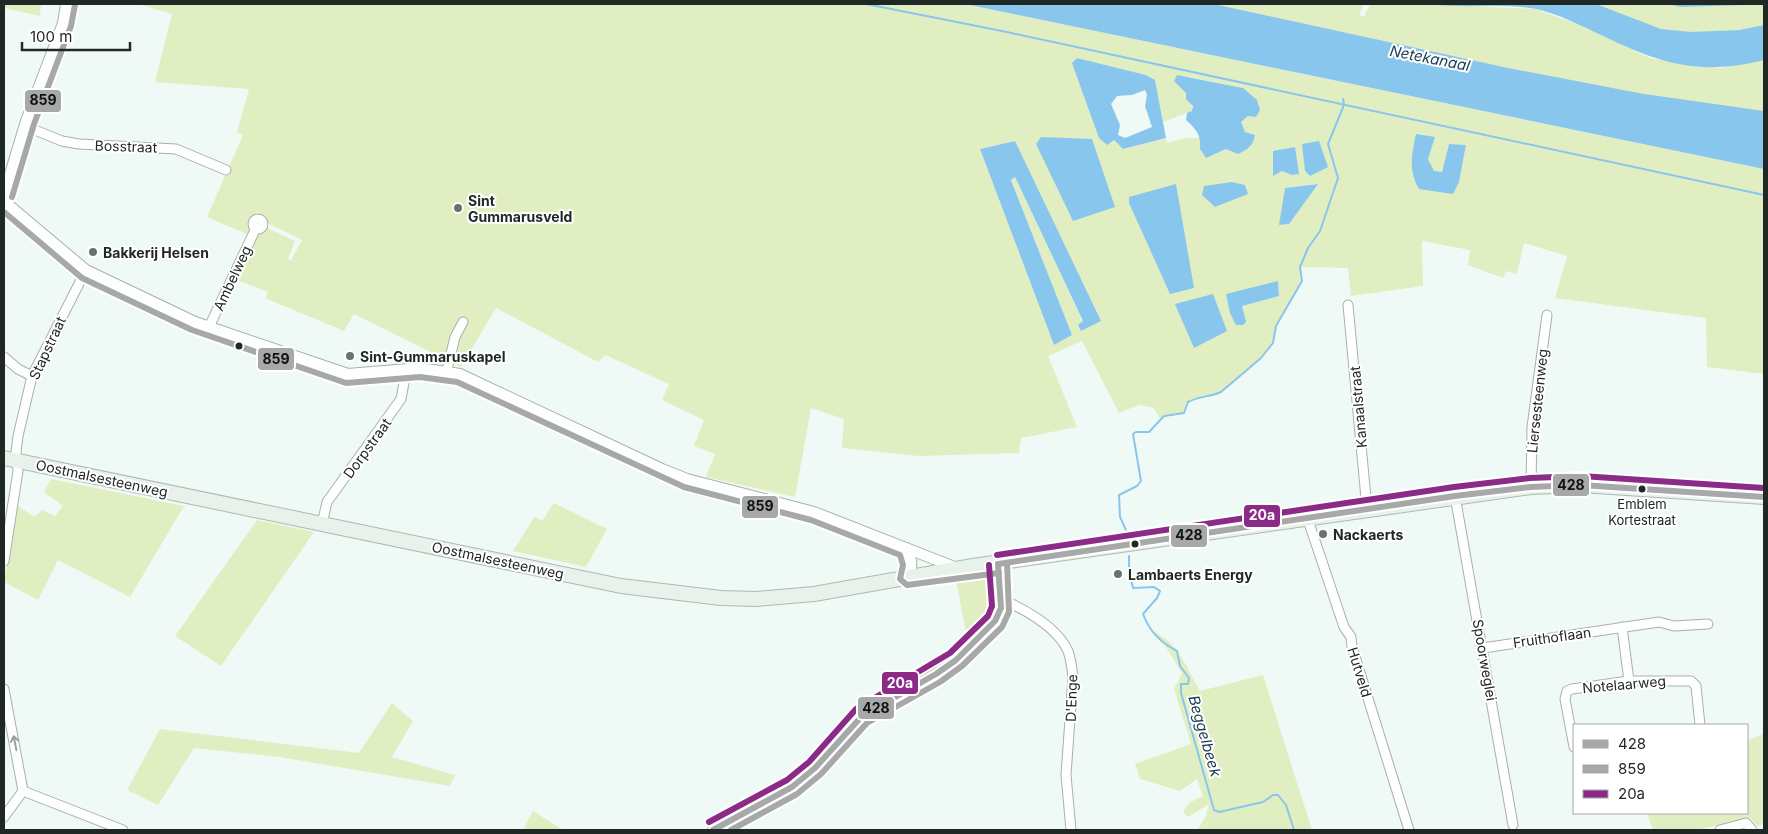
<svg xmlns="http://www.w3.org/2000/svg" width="1768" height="834" font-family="Inter,sans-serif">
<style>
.green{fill:#e1eec1;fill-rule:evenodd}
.water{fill:#89c6ee;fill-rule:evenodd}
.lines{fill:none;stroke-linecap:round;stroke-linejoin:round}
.stream{stroke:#89c6ee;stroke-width:2}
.minor-casing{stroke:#a8b0ae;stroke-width:11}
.tertiary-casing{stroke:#a8b0ae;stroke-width:12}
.primary-casing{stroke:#aabbb0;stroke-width:16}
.minor{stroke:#fdfefe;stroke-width:9}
.tertiary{stroke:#fdfefe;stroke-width:10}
.primary{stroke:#e9f1eb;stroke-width:14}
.bus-1-casing{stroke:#fff;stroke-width:10}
.bus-2-casing{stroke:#fff;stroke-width:10}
.bus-3-casing{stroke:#fff;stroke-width:10}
.bus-1{stroke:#a6a9a8;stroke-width:6}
.bus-2{stroke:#a6a9a8;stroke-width:6}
.bus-3{stroke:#8c2b87;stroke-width:6}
.oneway{stroke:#9a9e9d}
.poi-dot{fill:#68726f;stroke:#fff;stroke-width:2}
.bus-dot{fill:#202826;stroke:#fff;stroke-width:2}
.labels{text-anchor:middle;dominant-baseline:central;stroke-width:4;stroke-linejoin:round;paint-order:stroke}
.bus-label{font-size:13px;fill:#202826;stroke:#fff}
.street-label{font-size:14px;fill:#202826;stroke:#fff}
.poi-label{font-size:14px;font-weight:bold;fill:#202826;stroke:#fff;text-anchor:start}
.water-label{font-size:15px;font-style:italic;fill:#193c55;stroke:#fff}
.line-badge{stroke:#fff;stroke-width:2}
.badge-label{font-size:14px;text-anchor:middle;font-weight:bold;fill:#fff}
.pale-badge-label{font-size:14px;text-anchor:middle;font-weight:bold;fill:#111}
</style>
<rect width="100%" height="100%" fill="#effaf7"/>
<g class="green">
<path d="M4,4H41L40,16L4,8Z"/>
<path d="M138,4H965L1764,169V374L1707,367L1706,318L1555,298L1567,256L1524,243L1517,274L1506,271L1503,278L1468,265L1470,250L1422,241L1423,286L1351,296L1348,268L1300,267C1305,295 1285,303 1276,326C1274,332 1276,340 1272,345C1263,358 1234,384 1221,392C1211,398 1199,396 1188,402L1184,413C1176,417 1167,414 1160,419L1154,408L1139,405L1119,413L1082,341L1048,356L1077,427L1021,438L1019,453L919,456L842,448L844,419L811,408L795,497L706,477L715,454L694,446L704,420L662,400L669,384L605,355L598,362L496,308L461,367L354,314L344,331L265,298L268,292L237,280L257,231L265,227L295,241L288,259L291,260L302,240L265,222L266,217L257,212L249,223L251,229L249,235L207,217L243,135L237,132L249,89L155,82L172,14ZM1077,58L1146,75L1155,80L1163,122L1192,111C1193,98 1183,88 1174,81L1191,77L1243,88L1248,116L1241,122L1245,132L1255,135L1238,154L1226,149L1206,158L1200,149L1201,138H1186L1167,143L1166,138L1123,149L1113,140ZM1434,138L1428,159L1433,171L1442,172L1449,144L1466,145L1459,182L1413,179ZM1015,141L1100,321L1081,331L1078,325L1083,322L1015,177L1011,179L1072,335L1054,345L980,149ZM1319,142L1310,176L1305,171L1303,145ZM1317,184L1289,224L1280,225L1285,188ZM1278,282L1279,296L1242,306Z"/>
<path d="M1214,4H1364L1359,15L1364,17L1370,4H1429L1535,9L1578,24L1650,58L1721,68L1764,60V111C1579,91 1396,44 1214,4Z"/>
<path d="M1596,4H1764V25C1731,32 1694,37 1660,29C1638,24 1617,13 1596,4Z"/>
<path d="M51,479L184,506L130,597L58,560L38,600L4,582L16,505L35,517L42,510L55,516L63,506L44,492Z"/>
<path d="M554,503L607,529L586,567L513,551L535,516L542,521Z"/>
<path d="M257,520L314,532L221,666L175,636Z"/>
<path d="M975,576L982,578L989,585L993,584C999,617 989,623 968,644L956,579Z"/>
<path d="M1151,631C1176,638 1188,670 1200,691L1263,675L1312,830H1197L1206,816L1209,804L1188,817L1183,812L1189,803L1203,796L1197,779L1180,791L1140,779L1135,764L1191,744L1174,689L1182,673L1164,644Z"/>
<path d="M392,703L413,721L392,757L455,775L450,786L280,757L194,748L158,805L127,790L160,729L359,753Z"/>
<path d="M1764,733V824L1757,826L1750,818L1698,830H1653L1647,813H1747V741Z"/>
<path d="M533,811L563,830H523Z"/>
</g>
<g class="water">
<path d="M965,4H1214L1508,68L1644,94L1764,111V169Z"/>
<path d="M1429,4H1596L1661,29L1691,32L1739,30L1764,25V60C1700,76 1661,64 1603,36C1582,26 1559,14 1536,9C1504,3 1463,9 1429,4Z"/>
<path d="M1077,58L1146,75L1155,80L1166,138L1123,149L1114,140L1107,145L1099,138L1072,63ZM1145,90L1147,95L1145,106L1152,127L1125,138L1118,135L1120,125L1111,104L1117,96L1132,95Z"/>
<path d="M1177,75L1243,88L1257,100L1260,110L1256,117L1248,116L1241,122L1245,132L1255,135C1253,146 1248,149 1238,154L1226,149L1206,158L1200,149C1201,135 1197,130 1186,120L1187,113L1192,111L1193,106L1186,99V93L1174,81Z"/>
<path d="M1416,134L1435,137L1428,159L1434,171L1442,172L1449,144L1466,145L1459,182L1453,194L1419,189C1408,171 1412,153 1416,134Z"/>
<path d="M1041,137L1092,139L1115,207L1073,221L1036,144Z"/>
<path d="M1015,141L1101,321L1081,331L1078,325L1083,321L1015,177L1011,180L1072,335L1054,345L980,149Z"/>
<path d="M1319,141L1328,167L1310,176L1305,171L1302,144Z"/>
<path d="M1295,147L1299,174L1292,175L1282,171L1273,176V151Z"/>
<path d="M1232,182L1245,185L1248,194L1215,207L1202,195L1204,186Z"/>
<path d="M1176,184L1194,288L1170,294L1129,203V197Z"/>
<path d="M1318,184L1289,224L1279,225L1285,188Z"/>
<path d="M1278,281L1279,296L1242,306L1246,322L1243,325H1236L1230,313L1226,294Z"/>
<path d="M1213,294L1227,331L1194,348L1175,304Z"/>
</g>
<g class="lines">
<g class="stream">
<path d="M866,4L1002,31L1764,195"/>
<path d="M1672,4L1680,6L1744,4"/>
<path d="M1126,530L1120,517L1119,495L1137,486L1141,481L1133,434L1136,432H1149L1164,416L1184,413L1188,402C1199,396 1210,397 1221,392L1261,358L1273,343L1276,326L1302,281L1300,267L1308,248L1320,231L1338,178L1328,144L1344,105L1343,99"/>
<path d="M1129,556V570L1133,588L1154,587L1160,591L1157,598L1143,614C1150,632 1160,642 1177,651L1180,666L1189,678L1188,684H1181V693L1214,810L1219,812L1263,802L1273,795H1278L1286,805L1294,830"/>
</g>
<defs>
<g id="minor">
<path d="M25,126L62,141L79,144L176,149L226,170"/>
<circle cx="258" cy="224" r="5"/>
<path d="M1348,305L1367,509"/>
<path d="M209,327L256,228"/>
<path d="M4,357L18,369L32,376"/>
<path d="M447,370L455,337L463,322"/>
<path d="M1531,487L1532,427L1547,315"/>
<path d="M1455,496L1513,825"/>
<path d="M1307,517L1344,627L1351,637L1352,647L1409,830"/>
<path d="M322,524L327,502L401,399L404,383L402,370"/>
<path d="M4,561L18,471L16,452L18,436L32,376L86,270"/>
<path d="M1001,599C1024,609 1057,627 1068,651C1071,659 1072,669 1073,677L1066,775L1071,830"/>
<path d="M1622,627L1629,681"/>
<path d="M1483,648L1659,622L1674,626L1708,624"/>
<path d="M4,689L23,791L4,817"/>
<path d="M1574,747L1565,699L1567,691L1572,689L1629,681H1691L1696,686L1700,725"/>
<path d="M23,791L123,830"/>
<path d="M1720,830L1746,823L1752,830"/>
</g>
<g id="tertiary">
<path d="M4,194L26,121L63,23L66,4"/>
<path d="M4,201L86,270L195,322L348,374L420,368L460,374L662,469L687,479L814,512L957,568"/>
<path d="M906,548C912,558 913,565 909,577"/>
<path d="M713,830L792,787L815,768L842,736L862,716L936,674L956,660L995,621L1001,608L998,564"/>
</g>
<path id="primary" d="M4,458L621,586L721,598L756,599L814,594L973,566L1531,487L1581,485L1764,497"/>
</defs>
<use href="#minor" class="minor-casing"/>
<use href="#tertiary" class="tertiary-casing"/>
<use href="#primary" class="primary-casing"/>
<use href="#minor" class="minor"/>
<use href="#tertiary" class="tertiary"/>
<use href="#primary" class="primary"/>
<defs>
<g id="bus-1">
<path d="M998,564L1455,496L1531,487L1581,485L1764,497"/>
<path d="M713,830L792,787L815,768L862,716L936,674L956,660L995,621L1001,608L998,564"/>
</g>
<g id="bus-2">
<path d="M12,197L34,124L71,26L75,5"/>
<path d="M4,212L82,278L192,330L346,383L420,377L457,382L684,487L811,520L900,555L903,565L900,579L907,585L999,573"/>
<path d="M731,830L797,794L821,774L867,723L940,682L962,666L1002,627L1009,612L1007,563"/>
</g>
<g id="bus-3">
<path d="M997,555L1454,487L1530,478L1581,476L1764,488"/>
<path d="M709,822L787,780L809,762L856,709L950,653L988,616L992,606L989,565"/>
</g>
</defs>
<use href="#bus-1" class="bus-1-casing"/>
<use href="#bus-2" class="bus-2-casing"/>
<use href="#bus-3" class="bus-3-casing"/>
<use href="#bus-1" class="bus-1"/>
<use href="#bus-2" class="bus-2"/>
<use href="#bus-3" class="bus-3"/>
</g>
<defs><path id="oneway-shaft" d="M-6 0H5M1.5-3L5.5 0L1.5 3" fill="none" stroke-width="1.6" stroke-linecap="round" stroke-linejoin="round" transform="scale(1.25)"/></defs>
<use class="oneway" href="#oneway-shaft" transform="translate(15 743) rotate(-101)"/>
<g class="poi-dot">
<circle cx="458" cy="208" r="5"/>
<circle cx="93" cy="252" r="5"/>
<circle cx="350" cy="356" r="5"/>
<circle cx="1323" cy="534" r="5"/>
<circle cx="1118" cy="574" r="5"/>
</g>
<g class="bus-dot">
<circle cx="239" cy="346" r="4.5"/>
<circle cx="1642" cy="489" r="4.5"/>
<circle cx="1135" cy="544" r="4.5"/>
</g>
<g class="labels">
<g class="bus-label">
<text x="1642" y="504">Emblem<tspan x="1642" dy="16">Kortestraat</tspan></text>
</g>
<g class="street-label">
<text transform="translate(126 146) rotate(2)">Bosstraat</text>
<text transform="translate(232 278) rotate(-65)">Ambelweg</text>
<text transform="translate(47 348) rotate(-65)">Stapstraat</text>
<text transform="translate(1537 401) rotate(-84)">Liersesteenweg</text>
<text transform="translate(1358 407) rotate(-95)">Kanaalstraat</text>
<text transform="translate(367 448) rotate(-54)">Dorpstraat</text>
<text transform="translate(102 478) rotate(12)">Oostmalsesteenweg</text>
<text transform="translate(498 560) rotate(12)">Oostmalsesteenweg</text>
<text transform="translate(1552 637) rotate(-8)">Fruithoflaan</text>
<text transform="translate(1485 660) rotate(80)">Spoorweglei</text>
<text transform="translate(1360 672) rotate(73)">Hutveld</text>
<text transform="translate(1624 684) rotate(-5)">Notelaarweg</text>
<text transform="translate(1071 698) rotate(-88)">D'Enge</text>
</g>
<g class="poi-label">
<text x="468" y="200">Sint<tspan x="468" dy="16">Gummarusveld</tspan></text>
<text x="103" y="252">Bakkerij Helsen</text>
<text x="360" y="356">Sint-Gummaruskapel</text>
<text x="1333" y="534">Nackaerts</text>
<text x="1128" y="574">Lambaerts Energy</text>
</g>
<g class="water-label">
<text transform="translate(1430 58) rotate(11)">Netekanaal</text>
<text transform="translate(1205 736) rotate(74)">Beggelbeek</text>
</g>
</g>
<g class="line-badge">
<rect x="24" y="89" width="38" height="24" rx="5" fill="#a6a9a8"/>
<rect x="257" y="347" width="38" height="24" rx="5" fill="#a6a9a8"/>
<rect x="1552" y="473" width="38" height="24" rx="5" fill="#a6a9a8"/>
<rect x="741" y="495" width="38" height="24" rx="5" fill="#a6a9a8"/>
<rect x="1243" y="504" width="38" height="24" rx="5" fill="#8c2b87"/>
<rect x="1170" y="524" width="38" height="24" rx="5" fill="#a6a9a8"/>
<rect x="881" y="671" width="38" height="24" rx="5" fill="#8c2b87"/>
<rect x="857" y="696" width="38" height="24" rx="5" fill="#a6a9a8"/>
</g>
<g class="badge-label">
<text x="1262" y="520">20a</text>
<text x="900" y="688">20a</text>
</g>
<g class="pale-badge-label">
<text x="43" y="105">859</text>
<text x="276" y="364">859</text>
<text x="1571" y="490">428</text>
<text x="760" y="511">859</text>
<text x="1189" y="540">428</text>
<text x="876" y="713">428</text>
</g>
<rect width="1768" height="834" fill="none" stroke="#202826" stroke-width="10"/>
<rect x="1573" y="724" width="175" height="90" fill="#ffffff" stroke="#a6a9a8"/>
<rect x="1583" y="740" width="25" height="8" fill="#a6a9a8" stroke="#a6a9a8"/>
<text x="1618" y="749" font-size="15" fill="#202826">428</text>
<rect x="1583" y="765" width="25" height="8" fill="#a6a9a8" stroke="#a6a9a8"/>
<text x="1618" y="774" font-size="15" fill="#202826">859</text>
<rect x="1583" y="790" width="25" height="8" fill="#8c2b87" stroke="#a6a9a8"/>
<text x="1618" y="799" font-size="15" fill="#202826">20a</text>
<path d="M22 42v8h108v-8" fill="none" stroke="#202826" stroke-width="2.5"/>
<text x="30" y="42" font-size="15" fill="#202826" stroke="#ffffff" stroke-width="4" paint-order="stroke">100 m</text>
</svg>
